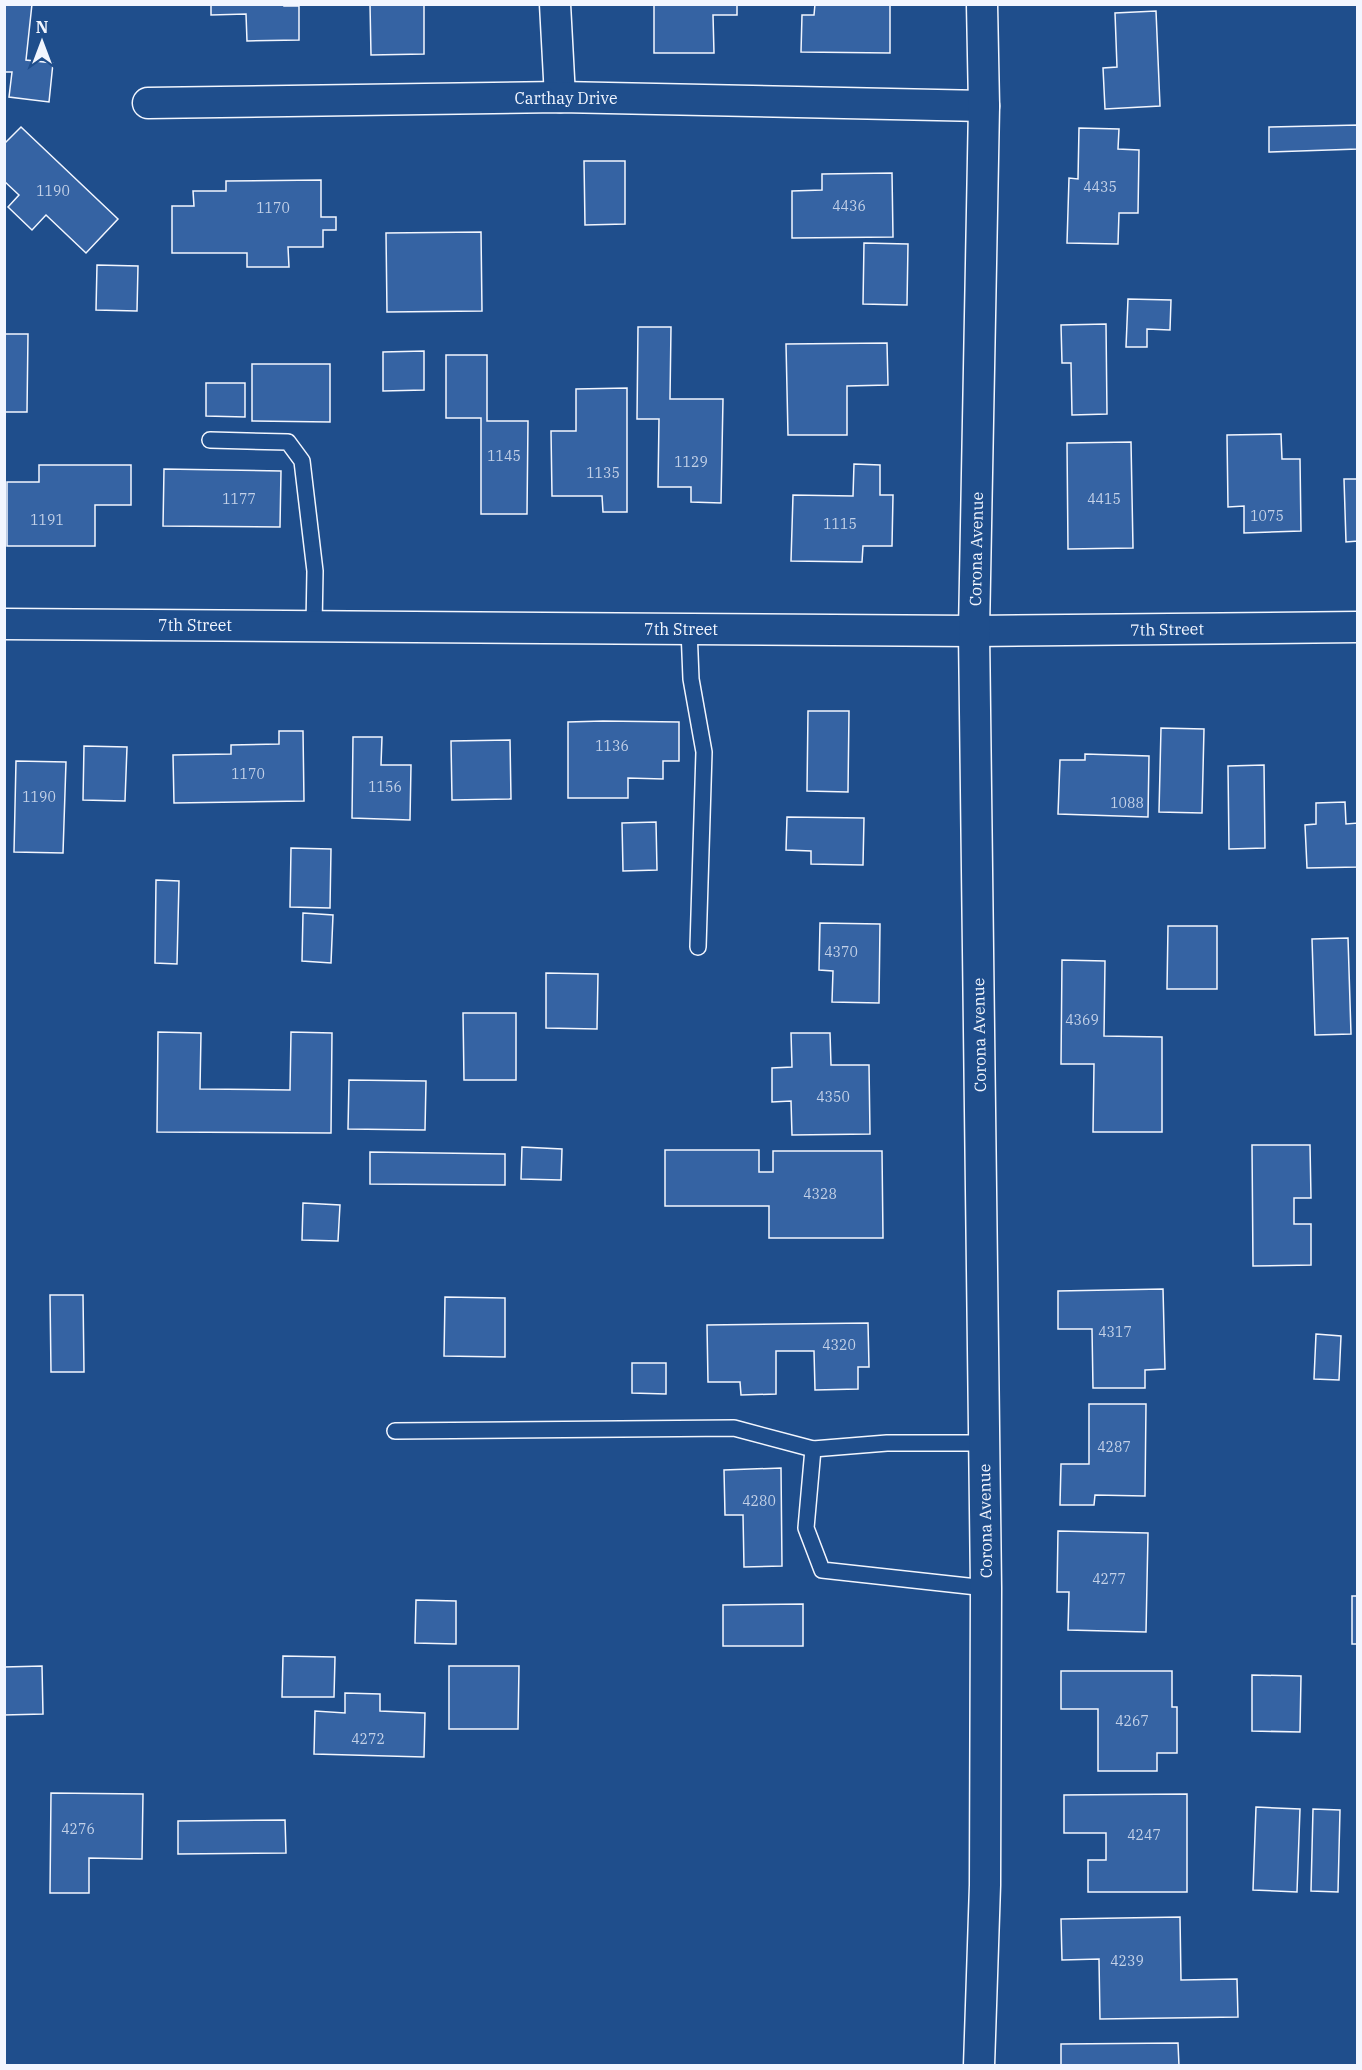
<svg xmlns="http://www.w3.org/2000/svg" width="1362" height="2070" font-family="'IBM Plex Serif',serif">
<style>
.building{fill:#3563a3;stroke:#f2f6ff;stroke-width:1.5}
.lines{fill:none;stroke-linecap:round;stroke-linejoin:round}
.service-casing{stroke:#f2f6ff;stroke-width:18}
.minor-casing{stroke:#f2f6ff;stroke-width:33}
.service{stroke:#1f4e8c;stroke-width:15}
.minor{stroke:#1f4e8c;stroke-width:30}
.labels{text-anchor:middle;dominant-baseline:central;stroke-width:4.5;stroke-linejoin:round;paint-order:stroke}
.number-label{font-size:14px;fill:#c3d1e8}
.street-label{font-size:16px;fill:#f2f6ff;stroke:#1f4e8c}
</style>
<rect width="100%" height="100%" fill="#1f4e8c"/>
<g class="building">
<path d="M4,4H32L26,60L53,63L49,102L9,97L12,72H4Z"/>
<path d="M211,4H284V6H299V40L247,41L246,14L211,15Z"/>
<path d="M370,4H424V54L371,55Z"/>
<path d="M654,4H737V15H713L714,53H654Z"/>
<path d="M815,4H890V53L801,52L802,15H814Z"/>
<path d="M1156,11L1160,106L1105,109L1103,68L1117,67L1115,13Z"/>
<path d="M1358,125V149L1269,152V127Z"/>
<path d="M21,127L118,219L86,253L46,215L32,230L8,207L19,195L4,181V144Z"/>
<path d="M1079,128L1119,129L1118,149L1139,150L1138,213H1119L1118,244L1067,243L1069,178L1078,179Z"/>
<path d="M584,161H625V224L585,225Z"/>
<path d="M892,173L893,237L792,238V191L822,190V174Z"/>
<path d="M321,180V217H336V230H323V247H288L289,267H247V253H172V206H194L193,191H226V181Z"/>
<path d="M481,232L482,311L387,312L386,233Z"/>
<path d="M864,243L908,244L907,305L863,304Z"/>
<path d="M97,265L138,266L137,311L96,310Z"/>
<path d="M1128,299L1171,300L1170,330L1147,329V347H1126Z"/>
<path d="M1106,324L1107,414L1072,415L1071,363H1062L1061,325Z"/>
<path d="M638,327H671L670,399H723L721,503L691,502V487H658L659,419H637Z"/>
<path d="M4,334H28L27,412H4Z"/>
<path d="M887,343L888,385L847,386V435H788L786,344Z"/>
<path d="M424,351V390L383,391V352Z"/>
<path d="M446,355H487V421H528L527,514H481V418H446Z"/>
<path d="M252,364H330V422L252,421Z"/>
<path d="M206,383H245V417L206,416Z"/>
<path d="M627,388V512H603L602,496H552L551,431H576V389Z"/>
<path d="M1281,434L1282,459H1300L1301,531L1244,533V506L1228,507L1227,435Z"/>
<path d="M1131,442L1133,548L1068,549L1067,443Z"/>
<path d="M854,464L880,465V495H893L892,546H863L862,562L791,561L793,495L853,496Z"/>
<path d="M39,465H131V505H95V546H7V482H39Z"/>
<path d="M164,469L281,471L280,527L163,526Z"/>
<path d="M1344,479H1358V541L1346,542Z"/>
<path d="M808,711H849L848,792L807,791Z"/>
<path d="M603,721L679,722V761H663V779L628,778V798H568V722Z"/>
<path d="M1161,728L1204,729L1202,813L1159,812Z"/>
<path d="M279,731H303L304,801L174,803L173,755L231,754V745L279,744Z"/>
<path d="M353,737H382L381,765H411L410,820L352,818Z"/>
<path d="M510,740L511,799L452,800L451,741Z"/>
<path d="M84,746L127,747L125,801L83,800Z"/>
<path d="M1085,754L1149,756L1148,817L1058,814L1060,760H1085Z"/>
<path d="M16,761L66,762L63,853L14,852Z"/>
<path d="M1264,765L1265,848L1229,849L1228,766Z"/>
<path d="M1345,802L1346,824L1358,823V867L1307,868L1305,825L1316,824V803Z"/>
<path d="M787,817L864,818L863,865L811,864V851L786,850Z"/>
<path d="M656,822L657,870L623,871L622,823Z"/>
<path d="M291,848L331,849L330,908L290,907Z"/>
<path d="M156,880L179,881L177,964L155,963Z"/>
<path d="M303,913L333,915L331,963L302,961Z"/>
<path d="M820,923L880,924L879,1003L832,1002L833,971L819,970Z"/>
<path d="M1168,926H1217V989H1167Z"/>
<path d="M1348,938L1351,1034L1315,1035L1312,939Z"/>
<path d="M1062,960L1105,961L1104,1036L1162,1037V1132H1093L1094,1064H1061Z"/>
<path d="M546,973L598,974L597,1029L546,1028Z"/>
<path d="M463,1013H516V1080H464Z"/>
<path d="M158,1032L201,1033L200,1089L290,1090L291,1032L332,1033L331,1133L157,1132Z"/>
<path d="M791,1033H830L831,1065H869L870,1134L792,1135L791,1101L772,1102V1068L792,1067Z"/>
<path d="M349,1080L426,1081L425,1130L348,1129Z"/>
<path d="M1252,1145H1310L1311,1198H1294V1224H1311V1265L1253,1266Z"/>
<path d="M522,1147L562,1149L561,1180L521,1179Z"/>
<path d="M665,1150H759V1172H773V1151H882L883,1238H769V1206H665Z"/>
<path d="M370,1152L505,1154V1185L370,1184Z"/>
<path d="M303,1203L340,1205L338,1241L302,1240Z"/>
<path d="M1163,1289L1165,1369L1145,1370V1388H1093L1092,1329H1058V1291Z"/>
<path d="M50,1295H83L84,1372H51Z"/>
<path d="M445,1297L505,1298V1357L444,1356Z"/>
<path d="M868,1323L869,1367H858V1389L815,1390L814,1351H776V1394L741,1395L740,1382H708L707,1325Z"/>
<path d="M1316,1334L1341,1336L1339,1380L1314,1379Z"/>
<path d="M632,1363H666V1394L632,1393Z"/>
<path d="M1089,1404H1146L1145,1496L1095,1495L1094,1505H1060L1061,1464H1089Z"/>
<path d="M781,1468L782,1566L744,1567L743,1515H725L724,1470Z"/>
<path d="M1058,1531L1148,1533L1146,1632L1068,1630L1069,1592H1057Z"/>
<rect x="1352" y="1596" width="6" height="48"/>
<path d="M416,1600L456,1601V1644L415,1643Z"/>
<path d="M803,1604V1646H723V1605Z"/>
<path d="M283,1656L335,1657L334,1697H282Z"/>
<path d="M42,1666L43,1714L4,1715V1667Z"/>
<path d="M449,1666H519L518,1729H449Z"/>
<path d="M1061,1671H1172V1707H1177V1753H1157V1771H1098V1709H1061Z"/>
<path d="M1252,1675L1301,1676L1300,1732L1252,1731Z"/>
<path d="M345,1693L380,1694V1711L425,1713L424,1757L314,1754L315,1711L345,1713Z"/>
<path d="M51,1793L143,1794L142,1859L89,1858V1893H50Z"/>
<path d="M1187,1794V1892H1088V1860H1106V1833H1064V1795Z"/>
<path d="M1256,1807L1300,1809L1297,1892L1253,1890Z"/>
<path d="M1313,1809L1340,1810L1338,1892L1311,1891Z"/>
<path d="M285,1820L286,1853L178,1854V1821Z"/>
<path d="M1180,1917L1181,1980L1237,1979L1238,2017L1100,2019L1099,1959L1062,1960L1061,1919Z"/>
<path d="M1178,2043L1179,2066H1061V2044Z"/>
</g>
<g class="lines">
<defs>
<g id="service">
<path d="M210,440L288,442L302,461L315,571L314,626"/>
<path d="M689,629L691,679L704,752L698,947"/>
<path d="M395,1431L734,1428L813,1449"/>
<path d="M984,1443H887L813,1449L806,1528L822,1570L986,1588"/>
</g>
<g id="minor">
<path d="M555,4L560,97"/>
<path d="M148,103L560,97L984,106"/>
<path d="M4,624L974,631L1358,627"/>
<path d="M979,2066L985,1885L986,1588L974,631L984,106L982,4"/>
</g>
</defs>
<use href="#service" class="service-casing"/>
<use href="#minor" class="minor-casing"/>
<use href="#service" class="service"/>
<use href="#minor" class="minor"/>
</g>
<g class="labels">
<g class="number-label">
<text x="1100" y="187">4435</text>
<text x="53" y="191">1190</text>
<text x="849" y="206">4436</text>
<text x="273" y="208">1170</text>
<text x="504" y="456">1145</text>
<text x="691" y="462">1129</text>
<text x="603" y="473">1135</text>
<text x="239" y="499">1177</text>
<text x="1104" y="499">4415</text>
<text x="1267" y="516">1075</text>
<text x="47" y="520">1191</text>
<text x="840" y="524">1115</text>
<text x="612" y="746">1136</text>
<text x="248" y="774">1170</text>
<text x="385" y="787">1156</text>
<text x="39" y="797">1190</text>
<text x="1127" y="803">1088</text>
<text x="841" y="952">4370</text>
<text x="1082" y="1020">4369</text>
<text x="833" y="1097">4350</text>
<text x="820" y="1194">4328</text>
<text x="1115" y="1332">4317</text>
<text x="839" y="1345">4320</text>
<text x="1114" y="1447">4287</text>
<text x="759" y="1501">4280</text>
<text x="1109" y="1579">4277</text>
<text x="1132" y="1721">4267</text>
<text x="368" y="1739">4272</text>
<text x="78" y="1829">4276</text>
<text x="1144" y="1835">4247</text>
<text x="1127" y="1961">4239</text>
</g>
<g class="street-label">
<text x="566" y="98">Carthay Drive</text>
<text transform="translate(976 549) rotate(-89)">Corona Avenue</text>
<text x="195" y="625">7th Street</text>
<text x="681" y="629">7th Street</text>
<text transform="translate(1167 629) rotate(-1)">7th Street</text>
<text transform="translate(979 1035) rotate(-91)">Corona Avenue</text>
<text transform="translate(985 1521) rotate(-91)">Corona Avenue</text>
</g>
</g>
<rect width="1362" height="2070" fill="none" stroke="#f2f6ff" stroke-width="12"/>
<g transform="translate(42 42)" stroke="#1f4e8c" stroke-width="4.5" paint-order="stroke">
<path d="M0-4.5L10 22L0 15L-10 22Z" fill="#f2f6ff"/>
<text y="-9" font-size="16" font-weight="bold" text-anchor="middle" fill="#f2f6ff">N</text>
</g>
</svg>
